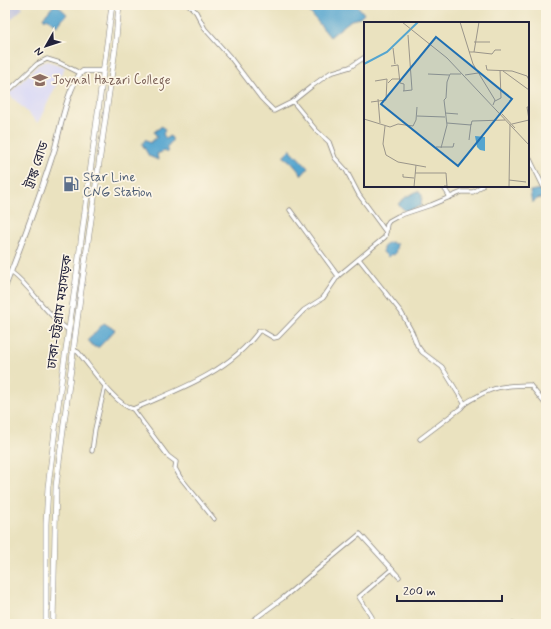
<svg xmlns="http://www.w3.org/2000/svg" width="551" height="629" font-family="Mynerve,'Noto Sans Bengali',sans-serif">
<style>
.built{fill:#d7d7f8}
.industrial{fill:#bfc2dd}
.water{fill:#55a5cf;stroke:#3c6485}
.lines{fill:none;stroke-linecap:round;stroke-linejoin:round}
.minor-casing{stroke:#86827d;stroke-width:5}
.major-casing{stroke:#86827d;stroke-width:6}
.highway-casing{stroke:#86827d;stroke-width:6}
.minor{stroke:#fff;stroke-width:3.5}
.major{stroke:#fff;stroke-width:4.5}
.highway{stroke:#fff;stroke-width:5}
.labels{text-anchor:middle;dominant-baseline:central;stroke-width:3.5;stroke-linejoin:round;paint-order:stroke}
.education-label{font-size:13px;fill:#785e54;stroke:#fcf5e5;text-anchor:start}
.street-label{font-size:13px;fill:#22223b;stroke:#fcf5e5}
.service-label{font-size:13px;fill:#4e5e75;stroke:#fcf5e5;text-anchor:start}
.inset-river{fill:none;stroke:#55a5cf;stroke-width:2}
.inset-road{fill:none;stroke:#9a958a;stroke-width:1}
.view{fill:#1f6fb2;fill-opacity:0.15;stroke:#1f6fb2;stroke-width:2}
.inset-edge{fill:none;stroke:#22223b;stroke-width:2}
</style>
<rect width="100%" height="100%" fill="#fcf5e5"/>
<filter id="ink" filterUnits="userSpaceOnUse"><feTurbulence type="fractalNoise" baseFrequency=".025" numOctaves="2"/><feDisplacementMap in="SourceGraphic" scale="8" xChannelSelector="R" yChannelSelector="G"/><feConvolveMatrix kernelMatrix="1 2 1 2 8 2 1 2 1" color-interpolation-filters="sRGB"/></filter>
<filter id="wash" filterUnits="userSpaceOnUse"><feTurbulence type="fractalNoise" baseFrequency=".012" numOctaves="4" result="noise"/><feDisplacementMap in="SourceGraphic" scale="16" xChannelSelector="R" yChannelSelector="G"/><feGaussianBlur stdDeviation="0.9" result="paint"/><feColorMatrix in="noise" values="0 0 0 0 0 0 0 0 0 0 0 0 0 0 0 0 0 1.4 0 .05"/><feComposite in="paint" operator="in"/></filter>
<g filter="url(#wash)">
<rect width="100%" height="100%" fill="#eae2bf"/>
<path class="built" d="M47,61L65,67L38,123L9,94L39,64Z"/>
<path class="industrial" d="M5,5H20L23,8L5,25Z"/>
<g class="water">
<path d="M54,5H57L67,14L57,26L47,18L45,20L43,18Z"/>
<path d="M304,5H357L364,14L360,18L351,20L330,37Z"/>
<path d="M162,126L165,130L163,134L166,139L170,136L172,138V141L166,148L168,151L166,153L164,151L157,154L158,160L149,156L142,144L146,139L150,143L157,137L154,132Z"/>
<path d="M290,149L308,168L302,175L291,162L283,156Z"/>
<path d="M541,189L545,197L537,199L532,203L530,191Z"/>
<path d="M418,191L422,195L421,206L405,211L398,204L406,197Z"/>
<path d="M392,242L394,244H397L395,254L393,255L392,254L388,257L383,252V248L387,243Z"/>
<path d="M104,323L115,330L99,347H94L88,340Z"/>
</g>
</g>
<g filter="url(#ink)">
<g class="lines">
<defs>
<g id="minor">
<path d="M189,5L196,12L205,29L230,57L261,98L274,111L292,102L294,103L316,130L329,142L335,158L346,170L359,195L386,232"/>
<path d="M5,94L37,64L47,59L60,63L80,73"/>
<path d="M292,102L312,86L330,73L350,67L365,57"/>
<path d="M528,155L544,188"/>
<path d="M443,186L450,197"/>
<path d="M290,210L338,276"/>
<path d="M359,259L401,312L412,332L417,345L422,352L442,367L464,403"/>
<path d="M11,272C25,282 33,294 43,306C51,315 59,323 68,330"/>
<path d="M74,350L78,352C91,367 115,405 133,409C178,390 229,372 259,331H262L274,338L278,337L304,310L323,298L338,276L385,237L387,224L389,221L398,216L431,205L462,192H473L482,186"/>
<path d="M133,409L168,456L176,462L175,468L180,477L214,519"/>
<path d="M420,439L461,408C465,402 470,400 476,397C497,385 506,386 530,385L546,405"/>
<path d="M92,451L95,429L105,386"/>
<path d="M248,624L283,598L360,534L399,577"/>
<path d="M364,624L372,617L359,597L392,569"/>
<path d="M511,624H513"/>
</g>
<path id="major" d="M5,287C23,241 40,195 55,148C60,129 69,82 83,71H103"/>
<g id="highway">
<path d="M46,624V524L48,487L60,390L75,287L112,5"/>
<path d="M53,624L56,486L80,298L115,50L119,5"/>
</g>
</defs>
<use href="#minor" class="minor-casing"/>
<use href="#major" class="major-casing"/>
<use href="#highway" class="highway-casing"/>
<use href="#minor" class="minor"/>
<use href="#major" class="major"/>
<use href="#highway" class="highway"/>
</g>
</g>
<defs>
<symbol id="university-bare" viewBox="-9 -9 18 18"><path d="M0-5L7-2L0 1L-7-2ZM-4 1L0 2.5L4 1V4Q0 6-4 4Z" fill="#8d6e63" stroke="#fcf5e5" stroke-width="2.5" paint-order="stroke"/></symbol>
<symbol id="fuel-bare" viewBox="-9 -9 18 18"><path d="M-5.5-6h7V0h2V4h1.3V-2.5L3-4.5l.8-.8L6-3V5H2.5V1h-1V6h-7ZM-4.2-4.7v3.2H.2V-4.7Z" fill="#5c6f8a" stroke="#fcf5e5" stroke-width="2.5" paint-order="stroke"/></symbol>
</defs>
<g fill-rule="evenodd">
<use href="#university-bare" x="29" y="69" width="22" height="22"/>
<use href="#fuel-bare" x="60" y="173" width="22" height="22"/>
</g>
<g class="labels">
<g class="education-label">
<text x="52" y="80">Joynal Hazari College</text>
</g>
<g class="street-label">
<text transform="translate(37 165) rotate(-71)">ট্রাঙ্ক রোড</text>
<text transform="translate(60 312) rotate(-82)">ঢাকা-চট্টগ্রাম মহাসড়ক</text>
</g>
<g class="service-label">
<text x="83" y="177">Star Line<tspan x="83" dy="15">CNG Station</tspan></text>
</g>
</g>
<g transform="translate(364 22)">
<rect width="165" height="165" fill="#eae2bf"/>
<path d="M111,114L121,115V129L116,128L113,125Z" fill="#55a5cf"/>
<path class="inset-river" d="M0,42L23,30L54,0"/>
<path class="inset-road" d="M38,0L83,36L165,123M96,0L109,42L131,78L129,83M110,20H126M29,26L31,42M105,30H110L115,0M110,30L128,32L131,28H137M122,43L123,48L148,49L163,54L165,58M27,44L34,43L36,61L40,62V69M139,49L165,68M64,52L85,53M101,53L114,51M24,61L28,57H36M39,69L48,68L44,13M14,77L16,101M131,79L137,76L136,48M7,80L22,78L23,57L11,59M81,91L94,92M138,92L151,106M53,94L81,95M0,97L26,105L34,102L49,104L52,98L53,85M83,101L107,103L108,99L141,98M148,102L165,98L163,85H165M21,104L19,122L22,133L34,140L62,145M105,118L107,102M72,125H89L90,121M77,126L83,103L80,78L82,76L83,60L86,52H97M51,151H82L83,164H80M39,152V155L50,156M145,158L162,160M50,165L52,143M145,165L146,102"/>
<path class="view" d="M72,15L148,77L94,144L17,82Z"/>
<rect width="165" height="165" class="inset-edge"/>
</g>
<rect width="551" height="629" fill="none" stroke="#fcf5e5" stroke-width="20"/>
<g transform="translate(46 46) rotate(231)" stroke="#fcf5e5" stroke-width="3" paint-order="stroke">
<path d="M0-3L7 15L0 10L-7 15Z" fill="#22223b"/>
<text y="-6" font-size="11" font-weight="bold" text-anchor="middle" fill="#22223b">N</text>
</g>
<path d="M397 595v6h105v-6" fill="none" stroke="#22223b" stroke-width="2"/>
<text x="403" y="595" font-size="12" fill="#22223b" stroke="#fcf5e5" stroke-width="3" paint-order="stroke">200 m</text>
</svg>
